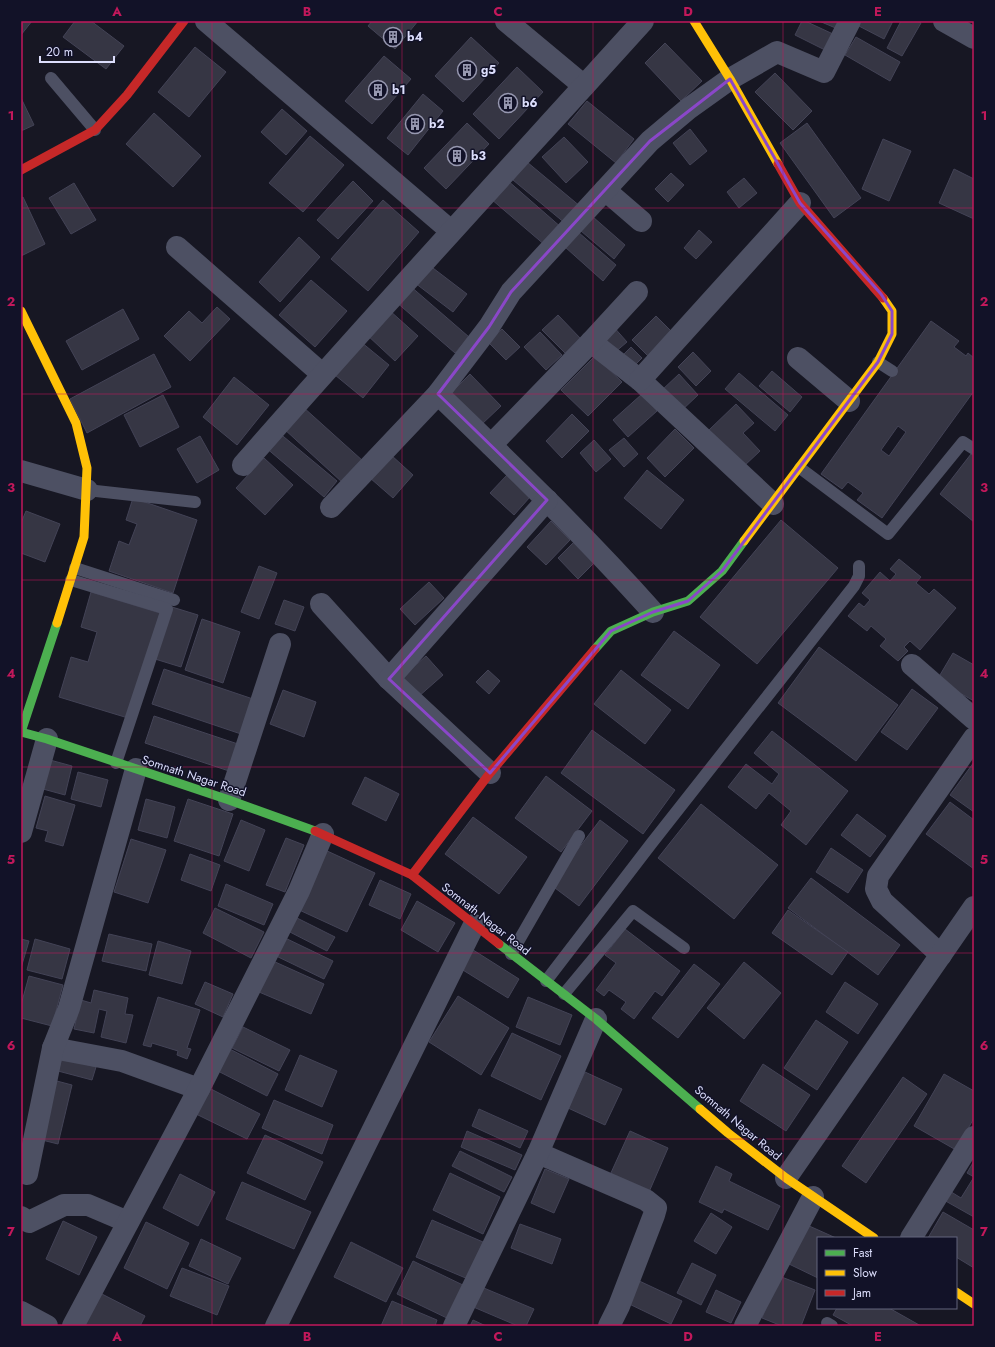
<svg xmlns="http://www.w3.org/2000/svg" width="995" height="1347" font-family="Jost,sans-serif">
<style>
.building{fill:#363644;stroke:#434356;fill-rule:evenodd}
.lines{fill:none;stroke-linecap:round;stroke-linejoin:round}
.lane{stroke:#4d5063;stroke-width:12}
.street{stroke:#4d5063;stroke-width:22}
.fast{stroke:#4caf50;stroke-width:9}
.slow{stroke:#ffc107;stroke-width:9}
.jam{stroke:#c62828;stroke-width:9}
.marked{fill:none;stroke:#8a47c8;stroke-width:3;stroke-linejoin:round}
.grid{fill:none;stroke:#c2185b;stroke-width:1;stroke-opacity:0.55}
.labels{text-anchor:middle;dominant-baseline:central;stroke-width:3;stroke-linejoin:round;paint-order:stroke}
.poi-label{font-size:12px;font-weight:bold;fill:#dcdefc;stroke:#121228;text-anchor:start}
.street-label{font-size:12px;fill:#dcdefc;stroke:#121228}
.neatline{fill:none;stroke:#c2185b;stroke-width:1.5}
.grid-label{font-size:13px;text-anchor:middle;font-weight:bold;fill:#c2185b}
</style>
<rect width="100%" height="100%" fill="#171723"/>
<g class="building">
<path d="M21,21H32L21,35Z"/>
<path d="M75,21H91L124,46L106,69L63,37Z"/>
<path d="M372,21H418L395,49L368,26Z"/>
<path d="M802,21H805L833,34L825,50L795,35Z"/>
<path d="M819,21H841L838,29Z"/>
<path d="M856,21H893L884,39L855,24Z"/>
<path d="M901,21H917L921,23L902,56L887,48Z"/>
<path d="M471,37L499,63L463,102L435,76Z"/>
<path d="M856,37L900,62L890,81L845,55Z"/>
<path d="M665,43L702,81L681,101L645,63Z"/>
<path d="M195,47L226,72L189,117L158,92Z"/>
<path d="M384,56L411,79L372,124L345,101Z"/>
<path d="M517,67L543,92L499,139L473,114Z"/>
<path d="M775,73L812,111L793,130L755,92Z"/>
<path d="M423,94L443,111L408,155L387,138Z"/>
<path d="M21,98L34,125L21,131Z"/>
<path d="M587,101L634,139L616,163L568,124Z"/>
<path d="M282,109L307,131L286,155L261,132Z"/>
<path d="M154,113L201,156L173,187L126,144Z"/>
<path d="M467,123L489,144L446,189L424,168Z"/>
<path d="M807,123L861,198L834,218L780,143Z"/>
<path d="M690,129L707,151L690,165L673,143Z"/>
<path d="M310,136L344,165L303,212L269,183Z"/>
<path d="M564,137L588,162L566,183L542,157Z"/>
<path d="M883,139L911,151L889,201L862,189Z"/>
<path d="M527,162L581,207L566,224L513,180Z"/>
<path d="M954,169L974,179V219L939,203Z"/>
<path d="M671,173L684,185L668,202L655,189Z"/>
<path d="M744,178L757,193L739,208L727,192Z"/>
<path d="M507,180L562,228L546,246L491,199Z"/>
<path d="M353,181L373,201L338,239L317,220Z"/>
<path d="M74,183L96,220L71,234L49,198Z"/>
<path d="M23,197L45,244L21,256V198Z"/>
<path d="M383,200L419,232L368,291L331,259Z"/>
<path d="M593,217L625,245L614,259L581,231Z"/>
<path d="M699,230L712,242L696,259L684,248Z"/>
<path d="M578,232L616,265L603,281L565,247Z"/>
<path d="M299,237L320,257L280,302L259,282Z"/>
<path d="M429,265L467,294L453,312L415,283Z"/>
<path d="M311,280L347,311L315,347L279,315Z"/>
<path d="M409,285L469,337L455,353L395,301Z"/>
<path d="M217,307L230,319L190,361L164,336L189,311L202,323Z"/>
<path d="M123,309L139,339L82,370L66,341Z"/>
<path d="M389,310L418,336L395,361L366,334Z"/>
<path d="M558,315L581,339L566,354L542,330Z"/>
<path d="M656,316L672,332L648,356L632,340Z"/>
<path d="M931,321L959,341L954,347L966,356L968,353L974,358V391L882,518L857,500L863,493L848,482L842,489L821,474ZM898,426L906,432L889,456L881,450Z"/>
<path d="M612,325L627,342L614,353L600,337Z"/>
<path d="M502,329L520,347L506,360L488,342Z"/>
<path d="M540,332L562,355L546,370L524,347Z"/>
<path d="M361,342L389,365L363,398L335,375Z"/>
<path d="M631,347L642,358L630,370L619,359Z"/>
<path d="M693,352L711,371L696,386L678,367Z"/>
<path d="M154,354L171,387L87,433L70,399Z"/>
<path d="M595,356L622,382L588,416L561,390Z"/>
<path d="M772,371L802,397L790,412L759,386Z"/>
<path d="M739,373L788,415L775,431L725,389Z"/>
<path d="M470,374L501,406L481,425L450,394Z"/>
<path d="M679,374L698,395L680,412L661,391Z"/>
<path d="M234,377L269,405L237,445L203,417Z"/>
<path d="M642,394L657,411L628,437L613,420Z"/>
<path d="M163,395L179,427L140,447L124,415Z"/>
<path d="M736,404L754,423L743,433L760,451L743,467L709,430Z"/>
<path d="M303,407L363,461L343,483L283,428Z"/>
<path d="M572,414L589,431L562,458L546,441Z"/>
<path d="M675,429L694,448L665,477L647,458Z"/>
<path d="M278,432L337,481L324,497L265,447Z"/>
<path d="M200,436L219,470L197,483L177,449Z"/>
<path d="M624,438L638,454L624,467L609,450Z"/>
<path d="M594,440L611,459L596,472L580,453Z"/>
<path d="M971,454L974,456V522L940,494Z"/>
<path d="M391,455L413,475L393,498L370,478Z"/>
<path d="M264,458L293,485L265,515L236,488Z"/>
<path d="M647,470L684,500L661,529L624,498Z"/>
<path d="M507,475L530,497L514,515L490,493Z"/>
<path d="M133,498L197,520L173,593L109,571L119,541L129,545L137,524L126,520Z"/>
<path d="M26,511L60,524L45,562L21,553V523Z"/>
<path d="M781,520L838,568L757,664L700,617Z"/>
<path d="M551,521L570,540L546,565L527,547Z"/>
<path d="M575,541L596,561L578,579L558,558Z"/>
<path d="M899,559L921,577L916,583L929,594L934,589L956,608L920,650L910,641L904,647L908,651L898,661L880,646L886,639L871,626L867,631L848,616L859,603L864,607L870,600L862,593L880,572L890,581L896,574L890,569Z"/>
<path d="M259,566L277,573L259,619L241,612Z"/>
<path d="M429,582L444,598L415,625L400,609Z"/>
<path d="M91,592L160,613L128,718L59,697L71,657L88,662L97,632L81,627Z"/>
<path d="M284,600L304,607L295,631L275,624Z"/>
<path d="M172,607L198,615L181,667L155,659Z"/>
<path d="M202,619L240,632L223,683L185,670Z"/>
<path d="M674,631L720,665L688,709L641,675Z"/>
<path d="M819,647L898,705L856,761L778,703Z"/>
<path d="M953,653L974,665V701L937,680Z"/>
<path d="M426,656L443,675L418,697L401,678Z"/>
<path d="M164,669L256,700L244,735L152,704Z"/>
<path d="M488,670L500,681L489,694L476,682Z"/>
<path d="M621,670L671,710L645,744L594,704Z"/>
<path d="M912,689L938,708L907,750L881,732Z"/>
<path d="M283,690L316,702L304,737L270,724Z"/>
<path d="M154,716L241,745L232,772L145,743Z"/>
<path d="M592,730L675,790L643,834L561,773Z"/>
<path d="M772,731L848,791L806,845L781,825L791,811L769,793L756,809L728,787L746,764L772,784L779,774L754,753Z"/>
<path d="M50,760L72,766L65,795L43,789Z"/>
<path d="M974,762V812L950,795Z"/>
<path d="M78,772L108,780L101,807L71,799Z"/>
<path d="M546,776L592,811L561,852L515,818Z"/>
<path d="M365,777L399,794L386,821L352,804Z"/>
<path d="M45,796L75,805L63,846L45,841L48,831L36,828Z"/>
<path d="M146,799L175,807L167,838L138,830Z"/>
<path d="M188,799L233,814L219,856L174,841Z"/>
<path d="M950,802L974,820V869L926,834Z"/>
<path d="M701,804L778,865L734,919L658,858Z"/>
<path d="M857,814L886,836L870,857L841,835Z"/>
<path d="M473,817L527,857L499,894L445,854Z"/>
<path d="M241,820L265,830L249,871L224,861Z"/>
<path d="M600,820L628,841L579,906L551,885Z"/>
<path d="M286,838L304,845L285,892L266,885Z"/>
<path d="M131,839L166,850L148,903L114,892Z"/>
<path d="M831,848L863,870L848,893L816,872Z"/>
<path d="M325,850L375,873L347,932L297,909Z"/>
<path d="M190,854L220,865L211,891L181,880Z"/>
<path d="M811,878L900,945L878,975L788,908Z"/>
<path d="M380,880L411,894L400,919L369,905Z"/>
<path d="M226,884L273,904L264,925L218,906Z"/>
<path d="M417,901L455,923L438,952L401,930Z"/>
<path d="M215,908L264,932L251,958L203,933Z"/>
<path d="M788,910L848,952L832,975L772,933Z"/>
<path d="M291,915L335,937L327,951L284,929Z"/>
<path d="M625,929L680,971L662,996L655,991L634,1019L621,1009L626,1002L609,990L604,996L596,990L616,963L605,955Z"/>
<path d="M109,934L152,944L146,971L102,961Z"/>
<path d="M281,936L333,961L324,979L272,954Z"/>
<path d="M21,939L29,941L21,968Z"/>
<path d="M35,939L70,949L62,979L27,970Z"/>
<path d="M158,941L191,951L182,984L149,975Z"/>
<path d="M470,948L519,979L508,998L458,967Z"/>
<path d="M273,961L324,984L311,1014L259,992Z"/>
<path d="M744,962L781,993L744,1039L707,1008Z"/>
<path d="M694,964L720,984L678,1038L652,1018Z"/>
<path d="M29,976L63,985L52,1026L21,1018V1005Z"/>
<path d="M205,982L233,994L223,1017L195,1004Z"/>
<path d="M845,982L878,1004L858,1034L826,1012Z"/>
<path d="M94,990L128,998L125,1014L133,1015L126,1043L101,1037L107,1011L99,1009L94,1033L74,1029L81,1000L91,1003Z"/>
<path d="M458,996L509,1028L481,1075L429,1042Z"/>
<path d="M158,997L200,1010L187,1048L191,1049L187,1059L177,1055L178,1051L152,1043L151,1047L143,1045Z"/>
<path d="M528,997L572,1015L560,1045L516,1027Z"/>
<path d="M816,1020L848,1042L817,1090L784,1068Z"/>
<path d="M243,1027L290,1050L279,1071L232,1048Z"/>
<path d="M512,1033L561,1056L541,1100L491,1076Z"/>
<path d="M222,1045L278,1074L267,1096L210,1067Z"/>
<path d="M300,1055L337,1071L322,1107L285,1090Z"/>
<path d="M62,1058L96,1067L92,1080L58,1071Z"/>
<path d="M763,1064L810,1095L786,1131L740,1101Z"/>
<path d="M585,1072L622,1089L605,1125L568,1108Z"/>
<path d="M944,1074L974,1091V1118L956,1150L914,1126Z"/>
<path d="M903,1077L927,1094L866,1183L842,1166Z"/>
<path d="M53,1080L72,1085L58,1144L38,1139Z"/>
<path d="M207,1087L260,1114L247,1139L194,1113Z"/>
<path d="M274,1100L333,1125L322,1154L262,1128Z"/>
<path d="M479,1109L528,1131L520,1148L472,1126Z"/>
<path d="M467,1131L522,1155L515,1170L461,1147Z"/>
<path d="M630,1131L668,1148L649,1192L610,1175Z"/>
<path d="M265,1135L323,1162L305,1200L247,1173Z"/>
<path d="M460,1151L512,1177L504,1192L452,1166Z"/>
<path d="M974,1161V1217L942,1199L948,1190L961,1198L974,1177L967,1173Z"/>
<path d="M716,1166L732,1174L729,1181L780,1206L768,1230L724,1209L722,1213L699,1202Z"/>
<path d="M545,1169L569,1179L554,1213L531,1203Z"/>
<path d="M450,1173L500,1197L483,1234L433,1210Z"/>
<path d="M180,1174L215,1192L198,1226L163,1208Z"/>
<path d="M242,1182L311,1212L294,1249L226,1219Z"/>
<path d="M943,1212L974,1230V1268L956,1257V1238H928Z"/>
<path d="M711,1213L732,1227L716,1254L694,1241Z"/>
<path d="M432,1220L483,1242L468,1279L416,1257Z"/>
<path d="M63,1221L97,1237L79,1275L46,1259Z"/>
<path d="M146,1222L189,1243L167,1289L124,1268Z"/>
<path d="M520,1224L561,1239L552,1264L511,1248Z"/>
<path d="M807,1225L836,1238H818V1278L789,1264Z"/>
<path d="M201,1239L241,1258L228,1284L189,1266Z"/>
<path d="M351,1242L403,1268L386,1302L334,1277Z"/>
<path d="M413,1261L467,1287L451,1320L397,1294Z"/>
<path d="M692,1263L716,1275L701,1305L677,1293Z"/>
<path d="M182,1268L229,1286L217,1315L170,1296Z"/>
<path d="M779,1276L815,1290L801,1326H782L762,1318Z"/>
<path d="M635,1279L682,1301L671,1324L625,1302Z"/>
<path d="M479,1286L534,1309L526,1326H518L471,1306Z"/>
<path d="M716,1290L741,1302L731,1323L706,1312Z"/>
<path d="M96,1291L145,1316L140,1326H78Z"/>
<path d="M392,1301L437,1320L435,1326H381Z"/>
<path d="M837,1308H889L921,1326H853L833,1315Z"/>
<path d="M473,1320L486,1326H470Z"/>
</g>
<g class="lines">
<g class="lane">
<path d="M51,78L95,130"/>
<path d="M878,362L892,371"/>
<path d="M800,468L888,534L963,442L974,449"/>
<path d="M87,490L195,502"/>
<path d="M75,568L174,600"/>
<path d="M71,580L167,609L116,763"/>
<path d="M511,954L579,836"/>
<path d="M546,981L651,844L854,586L859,576V566"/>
<path d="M564,994L633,911L684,948"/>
<path d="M827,1323L832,1326"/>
</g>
<g class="street">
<path d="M206,21L451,231"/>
<path d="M506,21L584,86"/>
<path d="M944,21L974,38"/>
<path d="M605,190L641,221"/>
<path d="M177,247L322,374"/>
<path d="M591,342L640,380L773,504"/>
<path d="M798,358L849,401"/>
<path d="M640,380L800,203"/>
<path d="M438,394C512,465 585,536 653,612"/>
<path d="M491,445L591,342L637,292"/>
<path d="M243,465C374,315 509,169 643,21"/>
<path d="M21,471L87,490"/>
<path d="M331,507L438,394L489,327L511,292L650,141L688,109L730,79L777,52L824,72L850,21"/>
<path d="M321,604L389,679L490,773"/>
<path d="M912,665L974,719"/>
<path d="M389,679L547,500"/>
<path d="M229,800L280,644"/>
<path d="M21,832L47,739"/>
<path d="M941,955L882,901L876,889L878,876L974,738"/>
<path d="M53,1048L122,1061L199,1089"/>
<path d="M538,1153L646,1200L656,1208L654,1215L619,1306L609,1326"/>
<path d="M27,1174L53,1048L69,1008L136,769"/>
<path d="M786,1178L974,907"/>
<path d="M21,1217L29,1222L64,1205H88L128,1222"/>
<path d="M911,1238L974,1137"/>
<path d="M21,1312L47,1326"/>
<path d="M73,1326L199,1089L299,891L323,834"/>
<path d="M276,1326L474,925"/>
<path d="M454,1326L538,1153L596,1019"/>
<path d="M745,1326L813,1197"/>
</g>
<g class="fast">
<path d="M595,649L611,631L653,612L688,601L722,571L744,541"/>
<path d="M21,732L57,623"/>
<path d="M21,732L47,739L229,800L315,831"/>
<path d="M499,944L596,1019L700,1109"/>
</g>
<g class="slow">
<path d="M694,21L730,79L778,164"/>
<path d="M21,311L76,423L87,468L84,537L57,623"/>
<path d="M744,541L878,362L892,334V311L883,298"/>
<path d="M700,1109L728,1133L786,1178L874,1238"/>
<path d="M956,1292L974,1304"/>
</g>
<g class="jam">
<path d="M778,164L800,203L883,298"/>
<path d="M21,170L95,130L127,95L184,21"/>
<path d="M315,831L412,875L499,944"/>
<path d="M412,875L490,773L595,649"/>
</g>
</g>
<path class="marked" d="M730,79L800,203L881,294L892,311V334L878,362L722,571L688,601L653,612L611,631L490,773L389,679L547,500L438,394L489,327L511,292L650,141Z"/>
<path class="grid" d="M212,21V1326M402,21V1326M593,21V1326M783,21V1326M21,208H974M21,394H974M21,580H974M21,767H974M21,953H974M21,1139H974"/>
<defs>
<symbol id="building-ring" viewBox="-11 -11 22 22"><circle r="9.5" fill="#121228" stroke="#9798b0" stroke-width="1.5"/><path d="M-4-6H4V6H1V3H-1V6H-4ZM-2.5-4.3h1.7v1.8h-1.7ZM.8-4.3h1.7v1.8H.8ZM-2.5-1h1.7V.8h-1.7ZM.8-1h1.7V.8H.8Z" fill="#9798b0"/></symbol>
</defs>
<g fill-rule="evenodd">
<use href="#building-ring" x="382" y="26" width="22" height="22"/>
<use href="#building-ring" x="456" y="59" width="22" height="22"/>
<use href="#building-ring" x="367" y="79" width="22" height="22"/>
<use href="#building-ring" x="497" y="92" width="22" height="22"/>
<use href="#building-ring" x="404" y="113" width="22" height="22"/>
<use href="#building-ring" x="446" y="145" width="22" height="22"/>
</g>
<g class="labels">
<g class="poi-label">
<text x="407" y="37">b4</text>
<text x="481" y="70">g5</text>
<text x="392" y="90">b1</text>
<text x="522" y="103">b6</text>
<text x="429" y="124">b2</text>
<text x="471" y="156">b3</text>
</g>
<g class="street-label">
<text transform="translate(194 776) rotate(18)">Somnath Nagar Road</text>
<text transform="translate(486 919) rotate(38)">Somnath Nagar Road</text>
<text transform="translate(738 1123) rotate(40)">Somnath Nagar Road</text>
</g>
</g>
<rect width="995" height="1347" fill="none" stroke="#121228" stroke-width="44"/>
<rect x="817" y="1237" width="140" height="72" fill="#121228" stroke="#63647d"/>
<rect x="825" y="1250" width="20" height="6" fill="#4caf50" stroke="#63647d"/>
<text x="853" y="1257" font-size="12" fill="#dcdefc">Fast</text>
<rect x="825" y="1270" width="20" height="6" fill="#ffc107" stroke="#63647d"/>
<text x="853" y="1277" font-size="12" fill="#dcdefc">Slow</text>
<rect x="825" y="1290" width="20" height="6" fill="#c62828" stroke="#63647d"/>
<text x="853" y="1297" font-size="12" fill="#dcdefc">Jam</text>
<path d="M40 56v6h74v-6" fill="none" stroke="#dcdefc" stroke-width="2"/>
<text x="46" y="56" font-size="12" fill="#dcdefc" stroke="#121228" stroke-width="3" paint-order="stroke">20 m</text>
<rect x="22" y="22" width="951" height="1303" class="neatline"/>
<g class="grid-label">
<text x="117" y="16">A</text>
<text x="307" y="16">B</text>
<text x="498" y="16">C</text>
<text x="688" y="16">D</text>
<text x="878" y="16">E</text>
<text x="11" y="120">1</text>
<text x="984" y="120">1</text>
<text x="11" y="306">2</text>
<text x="984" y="306">2</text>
<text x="11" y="492">3</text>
<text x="984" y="492">3</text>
<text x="11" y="678">4</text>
<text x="984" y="678">4</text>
<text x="11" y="864">5</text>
<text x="984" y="864">5</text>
<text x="11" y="1050">6</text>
<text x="984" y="1050">6</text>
<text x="11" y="1236">7</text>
<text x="984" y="1236">7</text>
<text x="117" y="1341">A</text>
<text x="307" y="1341">B</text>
<text x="498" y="1341">C</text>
<text x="688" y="1341">D</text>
<text x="878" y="1341">E</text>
</g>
</svg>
